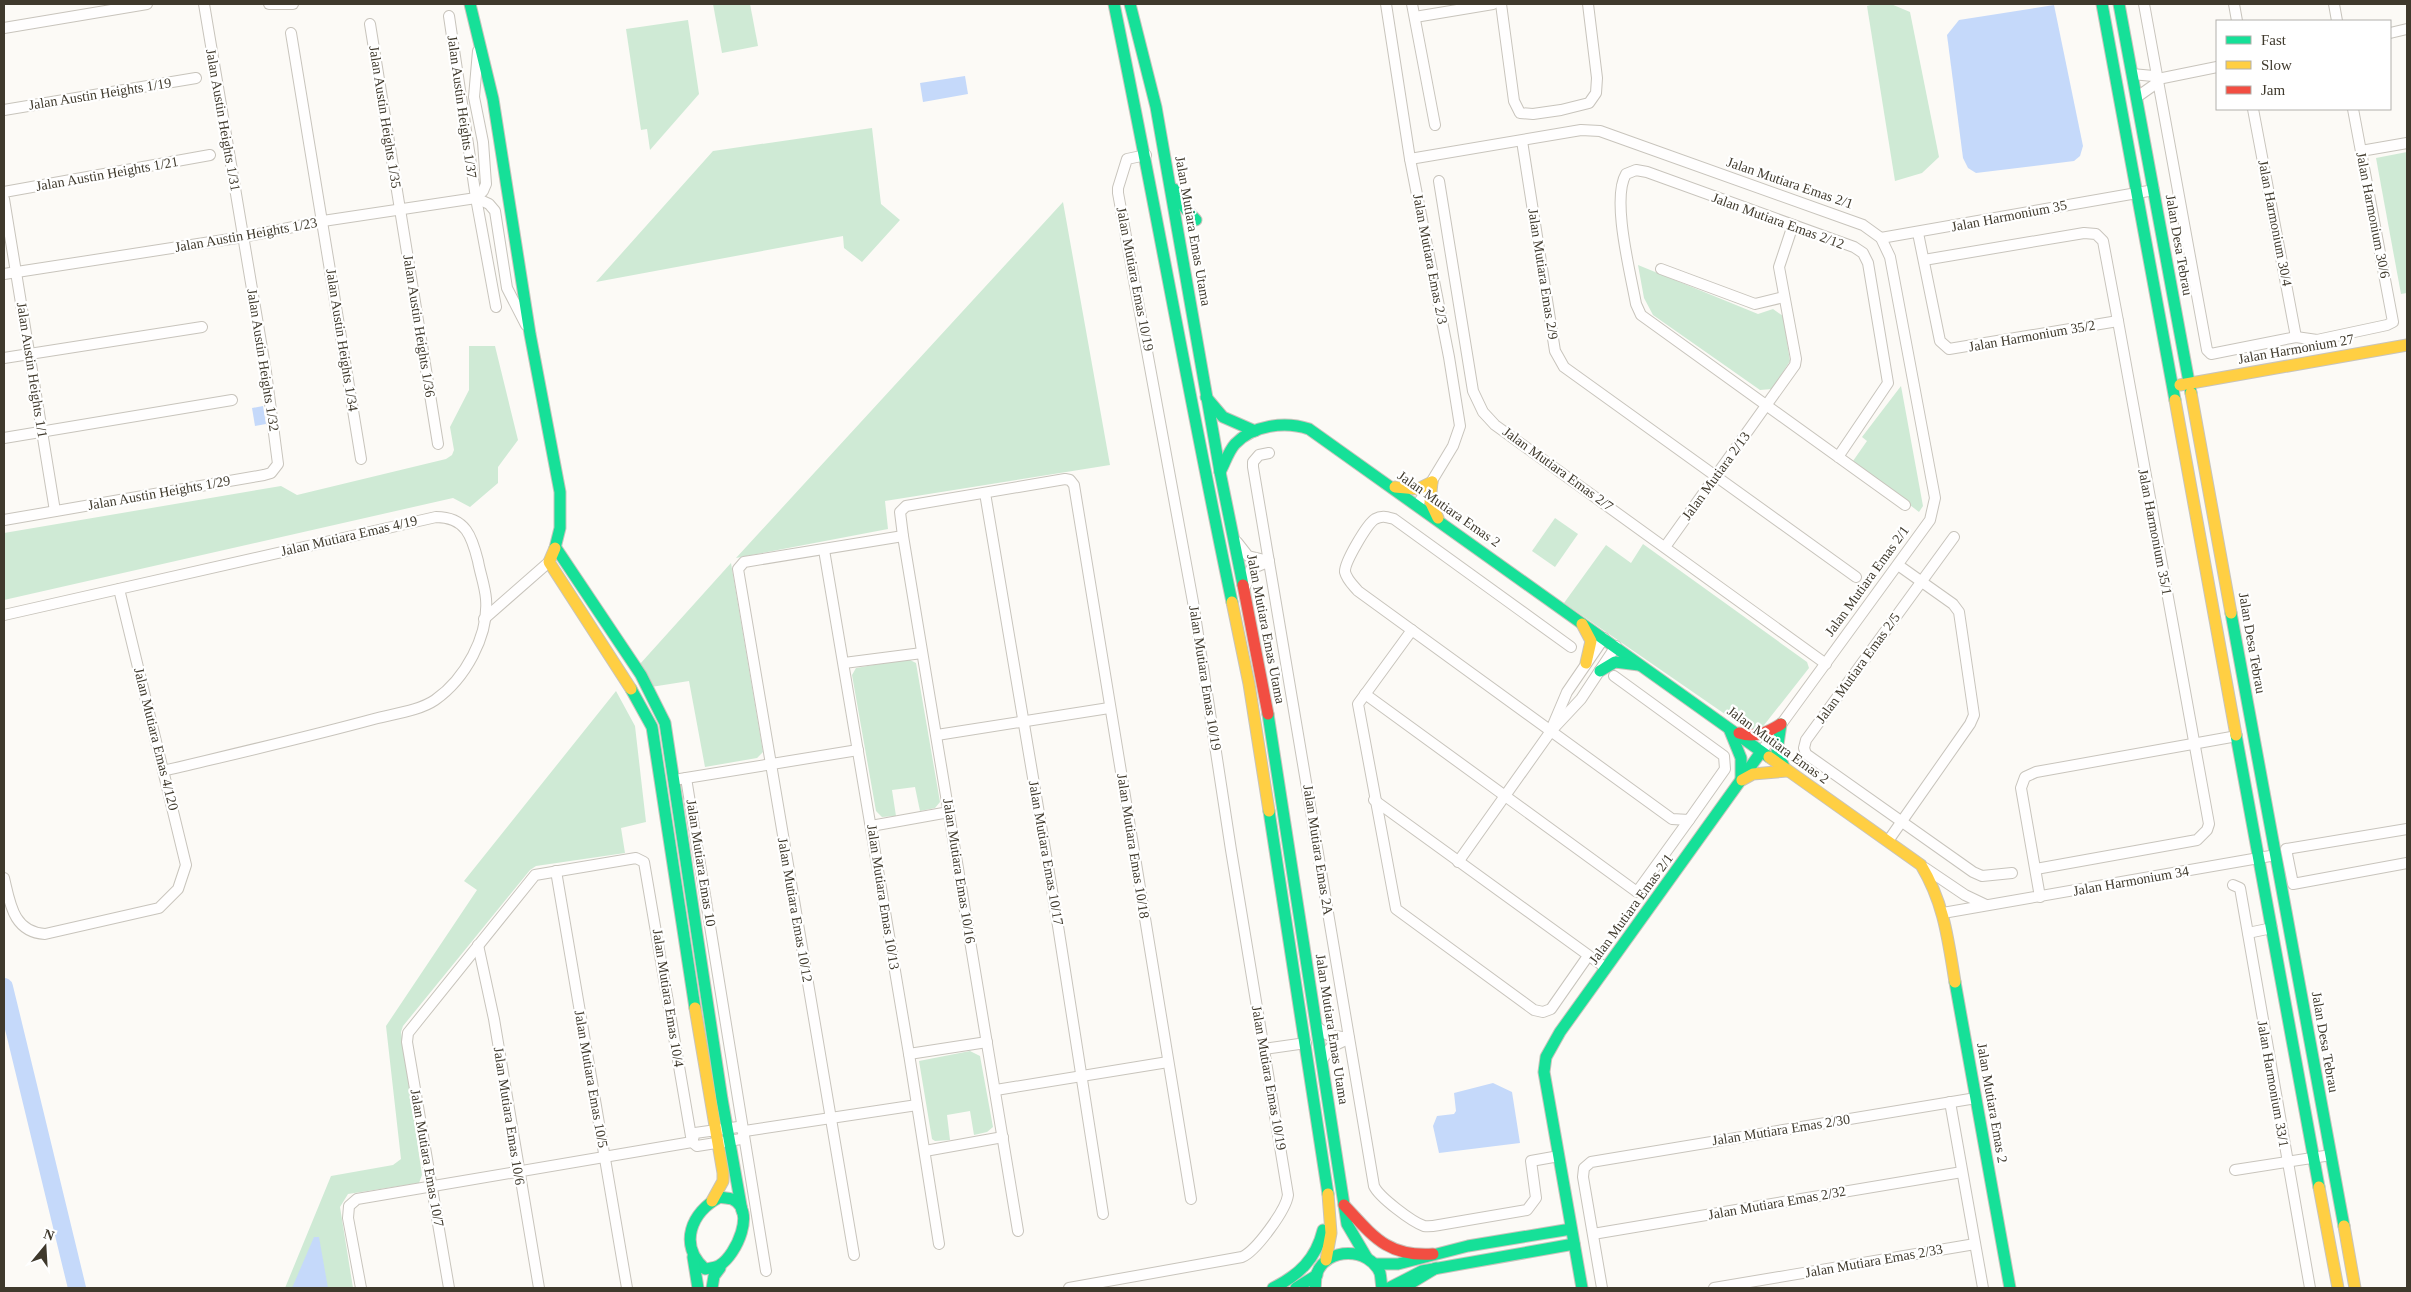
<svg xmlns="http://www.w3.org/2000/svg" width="2411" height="1292" font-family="Georgia,serif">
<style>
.green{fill:#cfead5}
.water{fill:#c5d9fa}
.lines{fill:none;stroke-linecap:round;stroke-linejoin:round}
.river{stroke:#c5d9fa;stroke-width:18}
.street-casing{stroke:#c8c4bc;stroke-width:12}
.fast-casing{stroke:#c8c4bc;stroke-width:13}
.slow-casing{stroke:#c8c4bc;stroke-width:13}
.jam-casing{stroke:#c8c4bc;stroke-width:13}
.street{stroke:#fffefe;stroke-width:10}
.fast{stroke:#16e098;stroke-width:11}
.slow{stroke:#ffcf43;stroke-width:11}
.jam{stroke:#f24e42;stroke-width:11}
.labels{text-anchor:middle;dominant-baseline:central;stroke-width:4.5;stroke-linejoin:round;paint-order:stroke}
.street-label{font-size:14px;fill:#3f392c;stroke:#fff}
</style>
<rect width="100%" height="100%" fill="#fcfaf6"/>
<g class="green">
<path d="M713,4H750L758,46L722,53Z"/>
<path d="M1874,4H1891L1910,12L1939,157L1922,173L1895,181L1867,6Z"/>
<path d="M688,20L699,94L650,150L647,129L641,130L626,29Z"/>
<path d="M872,128L881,204L900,220L862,262L844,248L843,236L596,282L713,151Z"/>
<path d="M2407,152V293L2401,294L2376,158Z"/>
<path d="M1063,202L1110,465L885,501L888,529L736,558Z"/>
<path d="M1638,265L1758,314L1773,309L1783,316L1790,361L1772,389L1760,390L1653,315L1644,298Z"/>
<path d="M469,346H495L518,440L498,467V483L470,507L453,498L4,600V533L281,486L297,495L446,459L452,455L454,450L450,427L469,390Z"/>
<path d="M1901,386L1923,506L1919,512L1853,461L1867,441L1862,437Z"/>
<path d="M1555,518L1578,534L1555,567L1532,551Z"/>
<path d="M1643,544L1807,662L1809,668L1761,729L1748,730L1564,603L1606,545L1631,563Z"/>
<path d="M731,563L763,752L757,758L705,767L689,681L651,687L640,664Z"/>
<path d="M908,659L916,663L940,802L935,808L920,811L915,787L892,790L896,816L882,817L876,811L852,675L856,668Z"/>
<path d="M616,691L635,726L646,822L621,828L625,853L536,866L530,870L403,1026L401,1032L422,1175L419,1183L348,1194L340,1207L353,1288H285L331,1176L393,1165L401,1159L386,1026L477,890L464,881Z"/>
<path d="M970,1051L980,1056L993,1127L987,1132L974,1135L970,1111L947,1115L950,1140L935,1141L932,1139L919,1061Z"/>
</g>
<g class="water">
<path d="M2054,5L2083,146L2080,156L2074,161L1976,173L1968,168L1963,158L1947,35L1959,20Z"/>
<path d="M965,76L968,94L923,102L920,83Z"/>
<path d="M263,406L266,424L255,426L252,408Z"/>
<path d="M1493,1083L1512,1092L1520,1143L1439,1153L1433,1126L1437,1116L1454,1114L1456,1111L1454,1093Z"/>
<path d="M314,1237H319L328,1288H292Z"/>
</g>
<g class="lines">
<path class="river" d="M4,987L77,1288"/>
<defs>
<g id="street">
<path d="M269,4H293"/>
<path d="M1386,4L1410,159L1449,357L1460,426L1453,446L1418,504"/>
<path d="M1412,4L1435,125"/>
<path d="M1501,4L1514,101L1520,113L1533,114L1561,110L1589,103L1596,93L1597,78L1588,4"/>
<path d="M2144,4L2207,350L2211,354L2296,337L2317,340L2387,325L2393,322L2353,109"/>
<path d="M2234,4L2237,21"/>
<path d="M2334,4L2337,21"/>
<path d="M449,16L476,198L496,307"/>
<path d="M1415,17L1493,4"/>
<path d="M370,24L438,444"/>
<path d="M4,28L147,4"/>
<path d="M291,33L361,459"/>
<path d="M2390,33L2407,29"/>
<path d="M2132,74L2153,76L2158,79L2217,67"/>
<path d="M2137,97L2154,85L2158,79"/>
<path d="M2253,109L2296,337"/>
<path d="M4,110L196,78"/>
<path d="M1522,141L1555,351L1564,367L1856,577"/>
<path d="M2361,151L2407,143"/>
<path d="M1410,159L1581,130L1600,131L1863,225L1881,238L1890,257L1935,498L1930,520L1761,752"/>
<path d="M1439,181L1473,391L1483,412L1495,425L1826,664"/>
<path d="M4,192L210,155"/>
<path d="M476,198L483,191L486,184L483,142L474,97L478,51"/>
<path d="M476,198L489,204L495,211L507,288L526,325"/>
<path d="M4,199L55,511"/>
<path d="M1918,233L1940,341L1949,349L2118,321"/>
<path d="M1881,238L2154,190"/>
<path d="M1924,260L2084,233L2096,234L2103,241L2118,321L2209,824L2207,830L2197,840L2036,869"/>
<path d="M1661,269L1755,304L1784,297"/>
<path d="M4,274L243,237L323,221L476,198"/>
<path d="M4,358L202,327"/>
<path d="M4,438L232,400"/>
<path d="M1269,453L1259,455L1253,462V467L1374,1186C1379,1197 1412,1222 1424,1226C1429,1227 1434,1226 1439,1225L1527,1210L1536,1198L1531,1161L1559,1156"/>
<path d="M1838,457L1888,383L1868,263L1863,253L1854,247L1647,172L1636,170L1626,174C1611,199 1631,275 1636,304L1641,315L1905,505"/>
<path d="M985,493L1058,926L1103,1214"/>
<path d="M4,520L264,475L271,473L278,464L266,372L204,4"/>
<path d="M1954,537L1806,740L1804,748L1806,754L1973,872L1982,876L2012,873"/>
<path d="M1237,542L1248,556L1269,561"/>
<path d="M1665,547L1795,365L1796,359L1779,267L1793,225"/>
<path d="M824,550L909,1054L939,1244"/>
<path d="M1246,585L1251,569L1268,562"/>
<path d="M4,615L436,517C466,517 472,537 478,561C480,573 485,586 486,599C489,636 465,679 435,700C419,711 392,714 374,719C304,738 234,754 163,771"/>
<path d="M484,619L549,562"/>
<path d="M1412,630L1358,704L1396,909L1534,1010L1543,1012L1551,1009L1588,956"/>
<path d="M1571,647L1394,519C1387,517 1382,515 1375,519C1367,524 1344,563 1345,572C1347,580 1353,585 1358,591L1672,819L1689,820L1725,769L1724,756L1614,676"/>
<path d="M844,663L922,653"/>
<path d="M1365,694L1637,892L1689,820"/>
<path d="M1553,725L1567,692L1604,638"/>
<path d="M937,735L1109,708"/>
<path d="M686,778L766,1271"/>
<path d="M680,779L858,750"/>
<path d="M1374,800L1606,968"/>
<path d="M871,826L949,812"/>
<path d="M2407,829L2286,849L2293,884L2407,863"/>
<path d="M1888,841L1970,724L1974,715L1959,612L1953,604L1898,565"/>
<path d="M1458,862L1551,731L1581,699L1616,646"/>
<path d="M1925,868L1965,895L1986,905"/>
<path d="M556,871L627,1288"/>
<path d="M4,878C10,903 13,932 45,934L159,908L178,889L186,865L119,589"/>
<path d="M2233,885L2240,888L2310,1288"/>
<path d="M2040,897L2021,788L2025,777L2036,772L2237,736"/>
<path d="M1943,913L2276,855"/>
<path d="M2248,933L2272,928"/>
<path d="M478,945L494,1019L539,1288"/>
<path d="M1316,1026L1328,1035L1349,1038"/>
<path d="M1264,1049L1306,1043"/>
<path d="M909,1054L987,1042"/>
<path d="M1322,1060L1331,1047L1348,1039"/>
<path d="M996,1090L1168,1062"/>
<path d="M1950,1102L1983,1288"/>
<path d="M692,1142L695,1133L738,1127L745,1131L917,1105"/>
<path d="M925,1151L1003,1137"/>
<path d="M2235,1170L2331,1155"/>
<path d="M1018,1231L903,536L900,512L906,506L1065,479L1070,480L1074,485L1191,1199"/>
<path d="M1593,1234L1962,1172"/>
<path d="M854,1255L738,569L744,562L903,536"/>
<path d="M361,1288L348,1218L349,1206L357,1199L692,1142L697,1146L741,1139L745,1131"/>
<path d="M449,1288L407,1042L408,1033L535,875L636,858L644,862L692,1142"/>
<path d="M1069,1288L1242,1257C1256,1251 1286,1210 1288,1195L1231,850L1193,602L1118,193V188L1127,159L1146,155"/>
<path d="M1602,1288L1583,1177L1584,1168L1591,1162L1976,1098"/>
<path d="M1714,1288L1975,1244"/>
</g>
<g id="fast">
<path d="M470,4L493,99L530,334L560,492V528L555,548"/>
<path d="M1114,4C1155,203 1190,403 1232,602"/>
<path d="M1130,4L1156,107L1220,472L1243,585"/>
<path d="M2102,4L2175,400"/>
<path d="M2119,4L2191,393"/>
<path d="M1174,189L1185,208L1196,220"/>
<path d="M1206,397L1223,417L1255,431"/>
<path d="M1220,472C1225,463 1228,452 1235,444C1253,425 1285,421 1309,429L1769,757"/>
<path d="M556,548L641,675L665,723L722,1099L742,1211"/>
<path d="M2231,613L2344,1226"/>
<path d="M1600,671L1615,662L1639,665"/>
<path d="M631,689L652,727L695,1008"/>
<path d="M1268,714L1347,1224L1367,1258"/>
<path d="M1781,724L1777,751L1785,769"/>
<path d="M1730,731L1741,758V780"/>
<path d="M2236,735L2319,1187"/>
<path d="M1269,811L1328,1194"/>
<path d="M1955,982L2010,1288"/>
<path d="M720,1197C723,1198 728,1198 732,1199C757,1210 736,1255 720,1265C716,1268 710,1268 705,1269C678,1245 691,1212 720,1197Z"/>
<path d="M693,1257L698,1288"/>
<path d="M1374,1264H1398L1468,1246L1571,1229"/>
<path d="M712,1288L714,1276L720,1268"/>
<path d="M1273,1288C1299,1275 1316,1259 1323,1230"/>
<path d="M1296,1288L1317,1275"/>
<path d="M1315,1288C1316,1283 1315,1277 1317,1273C1327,1247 1369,1247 1380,1273C1381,1277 1381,1283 1382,1288"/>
<path d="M1389,1288L1422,1271L1574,1244"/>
<path d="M1403,1288L1436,1268"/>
<path d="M1582,1288L1544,1072L1546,1057L1560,1032L1761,752"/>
</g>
<g id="slow">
<path d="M2180,385L2407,345"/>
<path d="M2191,393L2231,613"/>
<path d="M2175,400L2236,735"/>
<path d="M1432,482L1430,501L1438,518"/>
<path d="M1395,487L1418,489L1432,482"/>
<path d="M555,548L549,562L631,689"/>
<path d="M1232,602L1249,684L1269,811"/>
<path d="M1582,624L1591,641L1586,663"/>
<path d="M1769,757L1921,865C1944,903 1948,939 1955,982"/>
<path d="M1742,780L1753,774L1787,771"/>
<path d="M695,1008L723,1173V1181L712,1201"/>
<path d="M2319,1187L2338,1288"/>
<path d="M2344,1226L2355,1288"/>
<path d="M1326,1260L1331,1233L1328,1194"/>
</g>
<g id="jam">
<path d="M1243,585L1268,714"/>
<path d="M1739,733C1755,738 1767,733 1781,724"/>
<path d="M1344,1205C1373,1236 1387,1257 1433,1254"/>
</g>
</defs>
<use href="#street" class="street-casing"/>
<use href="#fast" class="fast-casing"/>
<use href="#slow" class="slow-casing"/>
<use href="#jam" class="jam-casing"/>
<use href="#street" class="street"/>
<use href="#fast" class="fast"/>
<use href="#slow" class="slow"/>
<use href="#jam" class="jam"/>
</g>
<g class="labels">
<g class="street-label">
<text transform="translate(100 94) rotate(-9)">Jalan Austin Heights 1/19</text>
<text transform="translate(462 107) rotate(82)">Jalan Austin Heights 1/37</text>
<text transform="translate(385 117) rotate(81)">Jalan Austin Heights 1/35</text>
<text transform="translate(223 120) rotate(80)">Jalan Austin Heights 1/31</text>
<text transform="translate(107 174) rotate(-10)">Jalan Austin Heights 1/21</text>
<text transform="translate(1790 183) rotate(19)">Jalan Mutiara Emas 2/1</text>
<text transform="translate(2373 215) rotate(79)">Jalan Harmonium 30/6</text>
<text transform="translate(2009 216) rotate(-11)">Jalan Harmonium 35</text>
<text transform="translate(1778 221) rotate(20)">Jalan Mutiara Emas 2/12</text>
<text transform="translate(2275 223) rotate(79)">Jalan Harmonium 30/4</text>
<text transform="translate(1193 231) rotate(80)">Jalan Mutiara Emas Utama</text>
<text transform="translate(246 235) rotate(-10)">Jalan Austin Heights 1/23</text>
<text transform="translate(2179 245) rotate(80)">Jalan Desa Tebrau</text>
<text transform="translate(1430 259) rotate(79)">Jalan Mutiara Emas 2/3</text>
<text transform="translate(1543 274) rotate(81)">Jalan Mutiara Emas 2/9</text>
<text transform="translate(1135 279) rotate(79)">Jalan Mutiara Emas 10/19</text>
<text transform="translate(419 326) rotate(81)">Jalan Austin Heights 1/36</text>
<text transform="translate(2032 336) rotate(-10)">Jalan Harmonium 35/2</text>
<text transform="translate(342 340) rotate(81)">Jalan Austin Heights 1/34</text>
<text transform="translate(2296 349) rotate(-10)">Jalan Harmonium 27</text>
<text transform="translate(263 360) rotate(81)">Jalan Austin Heights 1/32</text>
<text transform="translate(32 370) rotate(81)">Jalan Austin Heights 1/1</text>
<text transform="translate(1558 469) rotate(36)">Jalan Mutiara Emas 2/7</text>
<text transform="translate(1716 476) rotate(-54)">Jalan Mutiara 2/13</text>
<text transform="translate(159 493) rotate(-10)">Jalan Austin Heights 1/29</text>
<text transform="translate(1449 509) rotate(35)">Jalan Mutiara Emas 2</text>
<text transform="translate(2155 532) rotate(79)">Jalan Harmonium 35/1</text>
<text transform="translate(349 536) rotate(-13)">Jalan Mutiara Emas 4/19</text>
<text transform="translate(1867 581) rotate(-54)">Jalan Mutiara Emas 2/1</text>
<text transform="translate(1266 629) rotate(79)">Jalan Mutiara Emas Utama</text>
<text transform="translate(2252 643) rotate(80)">Jalan Desa Tebrau</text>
<text transform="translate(1858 668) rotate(-54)">Jalan Mutiara Emas 2/5</text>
<text transform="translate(1205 678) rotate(81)">Jalan Mutiara Emas 10/19</text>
<text transform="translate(156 739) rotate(76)">Jalan Mutiara Emas 4/120</text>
<text transform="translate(1778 745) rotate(36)">Jalan Mutiara Emas 2</text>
<text transform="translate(1133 846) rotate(81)">Jalan Mutiara Emas 10/18</text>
<text transform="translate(1318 850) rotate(81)">Jalan Mutiara Emas 2A</text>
<text transform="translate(1046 853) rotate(80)">Jalan Mutiara Emas 10/17</text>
<text transform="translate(701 863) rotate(81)">Jalan Mutiara Emas 10</text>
<text transform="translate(959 871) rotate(81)">Jalan Mutiara Emas 10/16</text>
<text transform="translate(2131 881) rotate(-10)">Jalan Harmonium 34</text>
<text transform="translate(883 897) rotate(81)">Jalan Mutiara Emas 10/13</text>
<text transform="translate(1631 909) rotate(-54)">Jalan Mutiara Emas 2/1</text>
<text transform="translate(795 910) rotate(80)">Jalan Mutiara Emas 10/12</text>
<text transform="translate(668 998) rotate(81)">Jalan Mutiara Emas 10/4</text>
<text transform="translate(1332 1029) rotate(81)">Jalan Mutiara Emas Utama</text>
<text transform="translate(2325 1042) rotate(80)">Jalan Desa Tebrau</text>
<text transform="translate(1269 1078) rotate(80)">Jalan Mutiara Emas 10/19</text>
<text transform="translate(591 1079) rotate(80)">Jalan Mutiara Emas 10/5</text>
<text transform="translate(2273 1084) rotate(80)">Jalan Harmonium 33/1</text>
<text transform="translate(1992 1103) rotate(80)">Jalan Mutiara Emas 2</text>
<text transform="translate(509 1116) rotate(81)">Jalan Mutiara Emas 10/6</text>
<text transform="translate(1781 1130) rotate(-9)">Jalan Mutiara Emas 2/30</text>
<text transform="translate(427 1158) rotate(80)">Jalan Mutiara Emas 10/7</text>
<text transform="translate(1777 1203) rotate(-10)">Jalan Mutiara Emas 2/32</text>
<text transform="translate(1874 1261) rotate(-10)">Jalan Mutiara Emas 2/33</text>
</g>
</g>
<rect width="2411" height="1292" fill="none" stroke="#3f392c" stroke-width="10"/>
<rect x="2216" y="20" width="175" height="90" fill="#ffffff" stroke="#b2b0ab"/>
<rect x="2226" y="36" width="25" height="8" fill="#16e098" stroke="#b2b0ab"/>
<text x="2261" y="45" font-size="15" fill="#3f392c">Fast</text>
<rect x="2226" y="61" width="25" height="8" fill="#ffcf43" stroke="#b2b0ab"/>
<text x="2261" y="70" font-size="15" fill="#3f392c">Slow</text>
<rect x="2226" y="86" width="25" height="8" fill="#f24e42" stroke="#b2b0ab"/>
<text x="2261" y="95" font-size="15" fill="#3f392c">Jam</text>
<g transform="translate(45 1247) rotate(18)" stroke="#ffffff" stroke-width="4" paint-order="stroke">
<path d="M0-4L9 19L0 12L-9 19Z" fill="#3f392c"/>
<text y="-8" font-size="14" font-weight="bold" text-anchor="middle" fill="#3f392c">N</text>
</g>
</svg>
